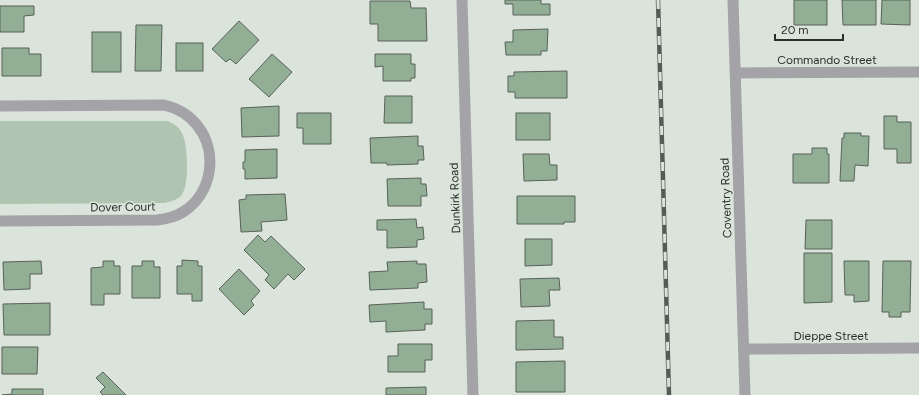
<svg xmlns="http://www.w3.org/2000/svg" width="919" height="395" font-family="Figtree,sans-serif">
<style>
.green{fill:#b0c4b2}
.building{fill:#92af95;stroke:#596159}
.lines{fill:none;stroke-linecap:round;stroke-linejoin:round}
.minor{stroke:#a4a3a7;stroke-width:11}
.rail-casing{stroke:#565b56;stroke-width:4.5}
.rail{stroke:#dae4db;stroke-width:3;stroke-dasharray:9;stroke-linecap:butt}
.labels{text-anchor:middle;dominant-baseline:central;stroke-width:3;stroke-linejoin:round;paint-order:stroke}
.street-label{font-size:12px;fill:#2b2e2b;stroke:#dae4db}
</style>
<rect width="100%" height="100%" fill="#dae4db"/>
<path class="green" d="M0,121H168C174,124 179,127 182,133C188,144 190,186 181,196C176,200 170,202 164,203L0,204Z"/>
<g class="building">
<path d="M505,0H541V4H550V15H513V4H505Z"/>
<rect x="794" y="0" width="33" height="25"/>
<path d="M842,0H876V25H843Z"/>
<path d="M882,0H910V25L881,24Z"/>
<path d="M370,1H410L411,8H426L427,41H378V24H370Z"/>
<path d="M0,6H34V15L24,16V32H0Z"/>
<path d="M239,21L259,40L236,64L230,59L226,62L212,49Z"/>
<path d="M136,25H162L161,71H135Z"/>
<path d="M548,29L547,51H541V55H506L505,42H513V30Z"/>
<rect x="92" y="32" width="29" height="40"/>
<rect x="176" y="43" width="27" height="28"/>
<path d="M2,48H29V54H41V76H2Z"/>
<path d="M272,54L292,72L269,97L249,79Z"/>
<path d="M375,54H411V64H415V78H411V81H383V66L375,67Z"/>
<path d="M567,71V98H515V92H508V76H514V72Z"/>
<path d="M385,96H412V123H384Z"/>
<path d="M279,106V136L242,137L241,108Z"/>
<path d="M297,113H331V144H303V128H297Z"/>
<rect x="516" y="113" width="34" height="27"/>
<path d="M884,116H897V122H911V163H897V149H884Z"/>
<path d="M844,133H861V136H869L868,166L855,165L854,181H840L842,138H844Z"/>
<path d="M418,136V146H423L424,160H418V164L387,165V163H371L370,138Z"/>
<path d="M812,148H827V154H829V183H793V154H812Z"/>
<path d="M277,149V178L245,179V169H243V162H245V150Z"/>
<path d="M523,154H549L550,165H557V180L524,181Z"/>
<path d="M421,178V184H426L427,196H421V206H388L387,179Z"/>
<path d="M285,194L287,220L261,222L262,231L241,232L239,200L246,199V195Z"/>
<path d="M517,196H575V222H564V224H517Z"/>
<path d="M416,219L417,228L423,227L424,239L417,240V247L387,248V230H377V220Z"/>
<path d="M806,220H832V249H805Z"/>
<path d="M258,235L265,242L271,236L305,269L294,280L288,274L274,289L265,280L269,275L244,250Z"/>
<path d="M525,239H552V265L525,266Z"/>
<path d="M804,253H832V302L804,303Z"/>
<path d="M182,260L198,261V266H202V301H192V294H177V266H182Z"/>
<path d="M41,261L42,274H30V289L4,290L3,262Z"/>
<path d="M103,261H114V266H120V294H104V305H91V268L103,267Z"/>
<path d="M142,261H154V267H160V298H132V266H142Z"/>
<path d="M417,261V264H426L427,282L418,283V288L370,290L369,272L388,271L387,262Z"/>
<path d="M844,261H869V301L854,302V295H845Z"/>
<path d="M883,261H911L910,312H901V317H889V312H882Z"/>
<path d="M239,269L260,291L251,301L254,305L244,315L219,289Z"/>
<path d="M559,278L560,290H549L550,306L521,307L520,279Z"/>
<path d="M424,302V309H432V324H425V330L386,332V321L370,322L369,305Z"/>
<path d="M50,303V335H4L3,304Z"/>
<path d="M554,320V337H563V349L516,350V321Z"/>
<path d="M398,344H432V360H425V372H388V356H398Z"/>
<path d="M2,347H38L37,374H2Z"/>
<path d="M565,361V392H516V362Z"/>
<path d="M103,372L126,395H103L100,392L105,387L96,378Z"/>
<path d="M426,387V395H386V388Z"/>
<path d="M12,389H43V395H2L12,394Z"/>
</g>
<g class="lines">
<g class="minor">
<path d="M462,0L473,395"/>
<path d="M733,0L745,395"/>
<path d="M736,73L919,72"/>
<path d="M0,106L164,105C177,108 189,115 197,125C219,152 212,194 183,212C175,217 166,219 157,220L0,221"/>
<path d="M744,349L919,348"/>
</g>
<defs>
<path id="rail" d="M658,0L669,395"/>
</defs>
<use href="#rail" class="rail-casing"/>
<use href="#rail" class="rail"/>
</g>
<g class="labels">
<g class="street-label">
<text x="827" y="60">Commando Street</text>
<text transform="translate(455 198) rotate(-92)">Dunkirk Road</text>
<text transform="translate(726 198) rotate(-92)">Coventry Road</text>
<text transform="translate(123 207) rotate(-1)">Dover Court</text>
<text x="831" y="336">Dieppe Street</text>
</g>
</g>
<path d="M775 34v6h68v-6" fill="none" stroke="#2b2e2b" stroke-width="2"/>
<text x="781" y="34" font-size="12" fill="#2b2e2b" stroke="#dae4db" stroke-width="3" paint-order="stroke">20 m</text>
</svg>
